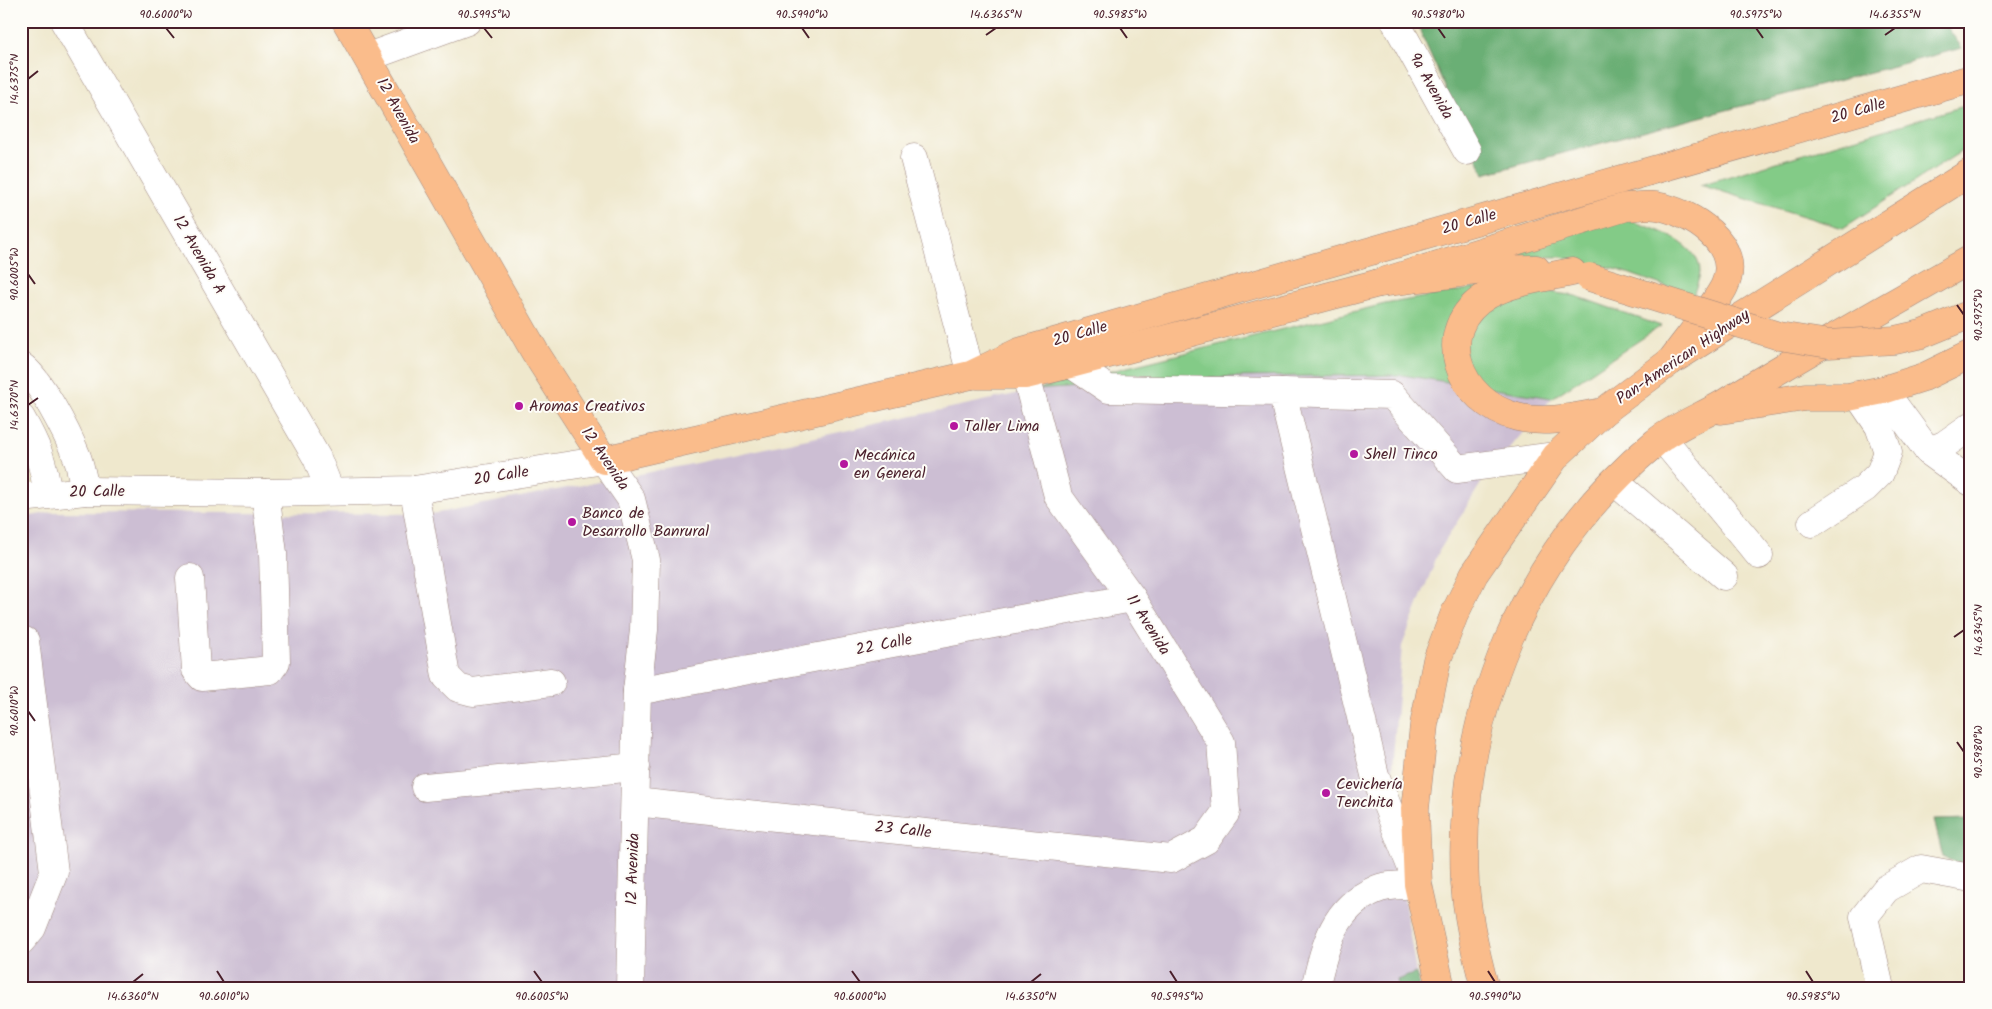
<svg xmlns="http://www.w3.org/2000/svg" width="1992" height="1009" font-family="Kalam,sans-serif">
<style>
.industrial{fill:#ccbed3}
.green{fill:#83cb87;stroke:#667559}
.forest{fill:#6aaf74;stroke:#5a6750}
.lines{fill:none;stroke-linecap:round;stroke-linejoin:round}
.minor-casing{stroke:#9c847c;stroke-width:29}
.major-casing{stroke:#9c847c;stroke-width:29}
.highway-casing{stroke:#9c847c;stroke-width:29}
.minor{stroke:#fff;stroke-width:28}
.major{stroke:#fabc8b;stroke-width:28}
.highway{stroke:#fabc8b;stroke-width:28}
.highway-bridge-casing{stroke:#9c847c;stroke-width:29;stroke-linecap:butt}
.highway-bridge{stroke:#fabc8b;stroke-width:28}
.ticks{fill:none;stroke:#4a1f2b;stroke-width:2}
.poi-dot{fill:#b5179e;stroke:#fdfcf7;stroke-width:2}
.labels{text-anchor:middle;dominant-baseline:central;stroke-width:4;stroke-linejoin:round;paint-order:stroke}
.street-label{font-size:16px;fill:#4a1f2b;stroke:#fdfcf7}
.poi-label{font-size:16px;fill:#4a1f2b;stroke:#fdfcf7;text-anchor:start}
.neatline{fill:none;stroke:#4a1f2b;stroke-width:2}
.ticks-label{font-size:12px;text-anchor:middle;fill:#4a1f2b}
</style>
<rect width="100%" height="100%" fill="#fdfcf7"/>
<filter id="ink" filterUnits="userSpaceOnUse"><feTurbulence type="fractalNoise" baseFrequency=".02" numOctaves="2"/><feDisplacementMap in="SourceGraphic" scale="10" xChannelSelector="R" yChannelSelector="G"/><feConvolveMatrix kernelMatrix="1 2 1 2 8 2 1 2 1" color-interpolation-filters="sRGB"/></filter>
<filter id="wash" filterUnits="userSpaceOnUse"><feTurbulence type="fractalNoise" baseFrequency=".0096" numOctaves="4" result="noise"/><feDisplacementMap in="SourceGraphic" scale="20" xChannelSelector="R" yChannelSelector="G"/><feGaussianBlur stdDeviation="1.12" result="paint"/><feColorMatrix in="noise" values="0 0 0 0 0 0 0 0 0 0 0 0 0 0 0 0 0 1.4 0 .05"/><feComposite in="paint" operator="in"/></filter>
<g filter="url(#wash)">
<rect width="100%" height="100%" fill="#efe8cd"/>
<path class="industrial" d="M1402,375L1552,398L1483,480L1439,551L1402,646L1389,806L1416,973L1398,980L1399,988H21V518L52,512L432,514L682,466L1034,390L1229,377Z"/>
<g class="green">
<path d="M1971,104V145L1843,228L1700,185Z"/>
<path d="M1624,219C1647,226 1701,241 1700,273C1699,280 1695,289 1693,296L1619,270L1562,257L1482,256Z"/>
<path d="M1497,284L1576,296L1661,326L1552,398L1402,375L1229,377L1034,390L1385,304Z"/>
</g>
<g class="forest">
<path d="M1431,21H1943L1962,48L1484,174L1419,29Z"/>
<path d="M1971,819V869L1943,857L1934,820Z"/>
<path d="M1416,973L1420,988H1399L1397,980Z"/>
</g>
</g>
<g filter="url(#ink)">
<g class="lines">
<defs>
<g id="minor">
<path d="M64,21L317,458L330,491"/>
<path d="M1395,21L1467,151"/>
<path d="M368,57L467,21"/>
<path d="M914,158L971,375"/>
<path d="M1071,364L1108,389L1282,392L1375,775L1418,884C1405,886 1387,884 1375,890C1333,908 1325,947 1315,988"/>
<path d="M21,366C40,378 68,435 77,457C81,468 83,480 85,491"/>
<path d="M1883,390L1928,451L1944,445L1971,426"/>
<path d="M1282,392L1392,395L1457,469L1556,456"/>
<path d="M21,418C36,444 45,465 47,494"/>
<path d="M1662,438L1759,555"/>
<path d="M1928,451L1971,482"/>
<path d="M1615,482L1724,576"/>
<path d="M414,490L446,676L458,688L473,692L551,682"/>
<path d="M21,498L85,491L265,493L414,490L604,460L631,499L646,560L644,630L637,691L630,988"/>
<path d="M1812,523L1865,488L1880,473L1888,452L1879,426L1858,395"/>
<path d="M190,578L196,670L202,677L270,670L276,662L273,553L265,493"/>
<path d="M637,691L1132,598"/>
<path d="M425,787L636,767"/>
<path d="M635,802L1171,859L1206,840L1226,812L1221,742L1132,598L1058,496L1026,375"/>
<path d="M21,941L32,928L54,872L25,641"/>
<path d="M1880,988L1864,917L1886,889L1921,869L1971,878"/>
</g>
<g id="major">
<path d="M346,21L535,352L604,460L971,375L1019,352L1971,79"/>
<path d="M977,375H1026L1071,364L1379,283L1626,207C1635,207 1647,204 1656,206C1690,211 1745,245 1724,287C1711,311 1687,339 1671,361"/>
</g>
<g id="highway">
<path d="M1572,272C1544,278 1513,281 1488,295C1430,329 1458,403 1517,417C1546,424 1575,417 1603,412"/>
<path d="M1379,283L1483,270L1536,269"/>
<path d="M1721,410L1805,397H1848L1883,390L1924,377L1971,354"/>
<path d="M1441,988L1418,884L1415,809L1424,725L1437,660L1454,615L1474,574L1556,456L1603,412L1671,361L1971,172"/>
<path d="M1485,988C1476,955 1467,917 1465,883C1456,715 1526,550 1655,443C1674,427 1701,417 1723,404C1804,353 1888,307 1971,259"/>
</g>
</defs>
<use href="#minor" class="minor-casing"/>
<use href="#major" class="major-casing"/>
<use href="#highway" class="highway-casing"/>
<use href="#minor" class="minor"/>
<use href="#major" class="major"/>
<use href="#highway" class="highway"/>
<defs>
<path id="highway-bridge" d="M1589,277L1779,336L1829,344L1895,340L1922,334L1971,314"/>
</defs>
<use href="#highway-bridge" class="highway-bridge-casing"/>
<use href="#highway-bridge" class="highway-bridge"/>
</g>
</g>
<path class="ticks" d="M166,28L174,38M484,28L492,38M802,28L809,38M1120,28L1127,38M1438,28L1445,38M1756,28L1763,38M986,35L996,28M1885,35L1895,28M28,79L38,71M28,274L35,284M1957,305L1964,315M28,405L38,398M1954,637L1964,630M28,711L35,721M1957,742L1964,752M217,971L224,982M534,971L542,982M852,971L860,982M1170,971L1177,982M1488,971L1495,982M1806,971L1813,982M133,982L143,974M1031,982L1041,974"/>
<g class="poi-dot">
<circle cx="519" cy="406" r="5"/>
<circle cx="954" cy="426" r="5"/>
<circle cx="1354" cy="454" r="5"/>
<circle cx="844" cy="464" r="5"/>
<circle cx="572" cy="522" r="5"/>
<circle cx="1326" cy="793" r="5"/>
</g>
<g class="labels">
<g class="street-label">
<text transform="translate(1431 86) rotate(61)">9a Avenida</text>
<text transform="translate(398 111) rotate(61)">12 Avenida</text>
<text transform="translate(1858 111) rotate(-16)">20 Calle</text>
<text transform="translate(1469 222) rotate(-16)">20 Calle</text>
<text transform="translate(199 255) rotate(60)">12 Avenida A</text>
<text transform="translate(1080 334) rotate(-16)">20 Calle</text>
<text transform="translate(1683 357) rotate(-34)">Pan-American Highway</text>
<text transform="translate(605 459) rotate(56)">12 Avenida</text>
<text transform="translate(501 476) rotate(-9)">20 Calle</text>
<text transform="translate(97 492) rotate(-1)">20 Calle</text>
<text transform="translate(1148 625) rotate(58)">11 Avenida</text>
<text transform="translate(884 645) rotate(-11)">22 Calle</text>
<text transform="translate(903 830) rotate(6)">23 Calle</text>
<text transform="translate(633 869) rotate(-88)">12 Avenida</text>
</g>
<g class="poi-label">
<text x="529" y="406">Aromas Creativos</text>
<text x="964" y="426">Taller Lima</text>
<text x="1364" y="454">Shell Tinco</text>
<text x="854" y="455">Mecánica<tspan x="854" dy="18">en General</tspan></text>
<text x="582" y="513">Banco de<tspan x="582" dy="18">Desarrollo Banrural</tspan></text>
<text x="1336" y="784">Cevichería<tspan x="1336" dy="18">Tenchita</tspan></text>
</g>
</g>
<rect width="1992" height="1009" fill="none" stroke="#fdfcf7" stroke-width="55"/>
<rect x="28" y="28" width="1936" height="954" class="neatline"/>
<g class="ticks-label">
<text x="166" y="18">90.6000°W</text>
<text x="484" y="18">90.5995°W</text>
<text x="802" y="18">90.5990°W</text>
<text x="996" y="18">14.6365°N</text>
<text x="1120" y="18">90.5985°W</text>
<text x="1438" y="18">90.5980°W</text>
<text x="1756" y="18">90.5975°W</text>
<text x="1895" y="18">14.6355°N</text>
<text transform="translate(14 79) rotate(-90)" y="4">14.6375°N</text>
<text transform="translate(14 274) rotate(-90)" y="4">90.6005°W</text>
<text transform="translate(1978 315) rotate(-90)" y="4">90.5975°W</text>
<text transform="translate(14 405) rotate(-90)" y="4">14.6370°N</text>
<text transform="translate(1978 630) rotate(-90)" y="4">14.6345°N</text>
<text transform="translate(14 711) rotate(-90)" y="4">90.6010°W</text>
<text transform="translate(1978 752) rotate(-90)" y="4">90.5980°W</text>
<text x="133" y="1000">14.6360°N</text>
<text x="224" y="1000">90.6010°W</text>
<text x="542" y="1000">90.6005°W</text>
<text x="860" y="1000">90.6000°W</text>
<text x="1031" y="1000">14.6350°N</text>
<text x="1177" y="1000">90.5995°W</text>
<text x="1495" y="1000">90.5990°W</text>
<text x="1813" y="1000">90.5985°W</text>
</g>
</svg>
